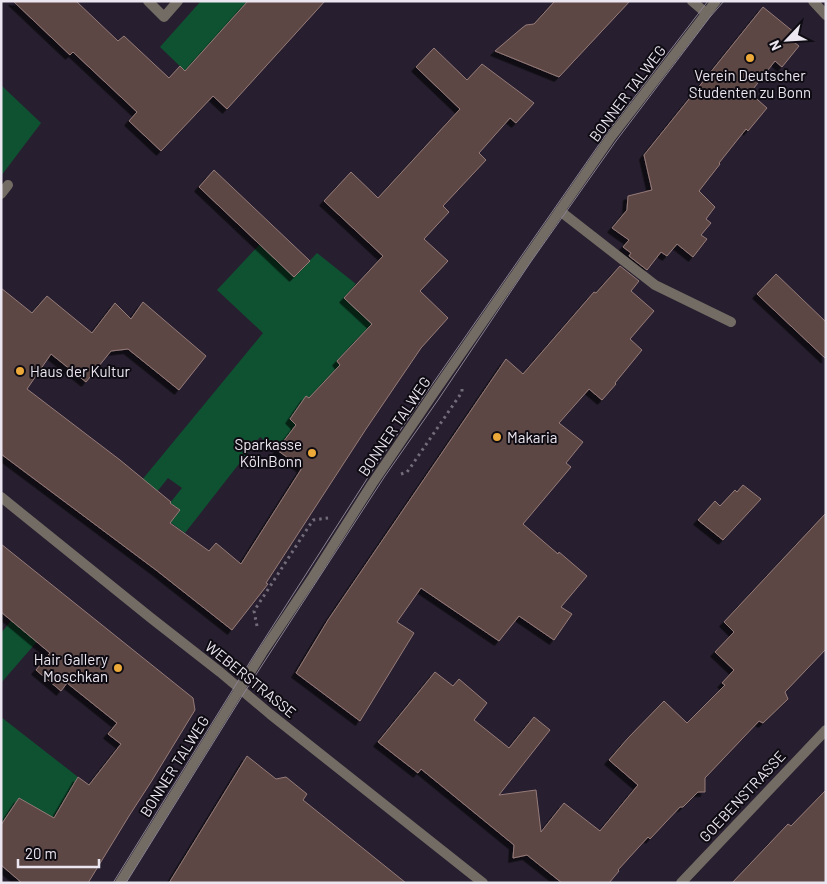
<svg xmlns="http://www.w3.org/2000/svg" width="827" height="884" font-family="Barlow,sans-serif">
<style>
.green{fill:#0f5232}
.building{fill:#5d4644;stroke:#957b79;filter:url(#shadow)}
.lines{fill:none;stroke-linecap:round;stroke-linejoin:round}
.path{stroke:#736c7a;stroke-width:3;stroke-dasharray:2.5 4;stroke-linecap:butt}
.service{stroke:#736c64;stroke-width:10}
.minor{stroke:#736c64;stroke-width:10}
.tertiary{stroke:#736c64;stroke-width:10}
.tram{stroke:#8a8391;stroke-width:1}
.poi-dot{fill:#eca93a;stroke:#0e0b12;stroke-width:2}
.labels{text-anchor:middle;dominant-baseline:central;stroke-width:4;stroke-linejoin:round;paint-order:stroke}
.poi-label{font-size:15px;fill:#ece6f1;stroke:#0e0b12;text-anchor:start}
.street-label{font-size:15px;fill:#ece6f1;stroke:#0e0b12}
</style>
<defs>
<filter id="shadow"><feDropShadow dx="-4.5" dy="4.5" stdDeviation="0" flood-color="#0009"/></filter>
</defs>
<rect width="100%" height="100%" fill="#271f2f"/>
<g class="green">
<path d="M201,1H248L185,71L160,47Z"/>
<path d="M1,85L41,123L1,176Z"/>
<path d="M260,244L294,277L317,253L356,284L344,298L373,325L358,338L337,361L340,365L315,402L306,396L290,419L296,425L277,450L260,437L185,533L170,522L180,510L170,503L182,488L168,478L152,498L137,486L263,333L217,290Z"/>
<path d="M11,621L20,628L24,623L41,637L1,683V633Z"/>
<path d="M1,717L78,777L38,843L24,833L38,809L19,798L1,825Z"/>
</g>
<g class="building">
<path d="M13,1H76L118,41L124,36L169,78L180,66L185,71L248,1H325L227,109L213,96L161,151L129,121L137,112L73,52L70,55Z"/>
<path d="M555,1H630L559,77L495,51L522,28L526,25L534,24Z"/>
<path d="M763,7L795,33L790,39L799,46L782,67L775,61L750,93L767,108L748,131L746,129L719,163L720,164L699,191L715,207L706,219L711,223L701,235L707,239L693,257L677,244L667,256L661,252L647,270L629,256L631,253L623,247L629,240L612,228L627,210L628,196L652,190L644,155Z"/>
<path d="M434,48L467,80L482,64L534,103L516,123L510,118L479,153L486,160L443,206L449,212L424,239L448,261L420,291L448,318L421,348L366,429L266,583L268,584L232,630L156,570L1,454V288L32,313L47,296L92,333L115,303L131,319L143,302L206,356L179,390L128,349L111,351L86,382L51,354L27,389L120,460L171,502L170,503L180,510L170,523L209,551L216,543L241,564L302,468L277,450L296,425L290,419L306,396L309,398L340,365L337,361L372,324L344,298L383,256L324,201L351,172L378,198L460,109L416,67Z"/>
<path d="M214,170L310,261L294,277L199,187Z"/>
<path d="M620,266L639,281L631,291L654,311L630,339L642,350L615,383L616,384L602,400L589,389L559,423L583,442L566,463L571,467L523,524L558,554L559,552L587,576L561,607L572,614L554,640L519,616L499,641L421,588L397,622L414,633L360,721L296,673L328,620L506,359L523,374L594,292L596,293Z"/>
<path d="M776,274L826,322V359L757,294Z"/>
<path d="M743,485L761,499L723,540L698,520L715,501L720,506L735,490L737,492Z"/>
<path d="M826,513V649L785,692L788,699L763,723L759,721L705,778V792H698L683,807H680L650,839L648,837L618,870L619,871L609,883H562L527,855L513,858L514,845L421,769L418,773L378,742L435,672L453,686L459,679L487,703L474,720L509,748L534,717L550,730L499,795L536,790L541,832L564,803L600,831L638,785L609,760L628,738L664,701L687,723L725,685L722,683L734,670L715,652L734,632L724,622Z"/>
<path d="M1,544L193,698L195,710L151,782L129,816L88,883H22L1,865V825L19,798L54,818L78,777L89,785L121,744L108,734L117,723L67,683L61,691L36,670L50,653L1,612Z"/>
<path d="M247,756L276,779L286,777L307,794L303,800L406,883H169Z"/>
<path d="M826,790V883H732L788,824L791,826Z"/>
</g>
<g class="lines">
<g class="path">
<path d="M401,474L407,472L410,468L462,392V387"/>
<path d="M257,626L254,611L313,520L328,518"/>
</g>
<g class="service">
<path d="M1,194L8,185"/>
<path d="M560,211L655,285L731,322"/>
</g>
<g class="minor">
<path d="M148,1L164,17L178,1"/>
<path d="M692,1L706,13"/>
<path d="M813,1L826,15"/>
<path d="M1,497L151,618L220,672L270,714L483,883"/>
<path d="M681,883L826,730"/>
</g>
<path class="tertiary" d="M120,883L262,653L313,577L372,484L433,394L611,137L716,1"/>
<g class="tram">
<path d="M113,883L253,657L374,468L607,133L708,1"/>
<path d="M126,883L244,693L385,476L438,400L530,263L616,141L710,17L724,1"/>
</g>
</g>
<g class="poi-dot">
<circle cx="750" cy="58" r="5"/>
<circle cx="20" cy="371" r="5"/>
<circle cx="497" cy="437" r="5"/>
<circle cx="312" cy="453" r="5"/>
<circle cx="118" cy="668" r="5"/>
</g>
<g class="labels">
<g class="poi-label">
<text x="750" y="75" text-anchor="middle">Verein Deutscher<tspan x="750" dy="17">Studenten zu Bonn</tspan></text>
<text x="30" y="371">Haus der Kultur</text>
<text x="507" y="437">Makaria</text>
<text x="302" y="444" text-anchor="end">Sparkasse<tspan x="302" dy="17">KölnBonn</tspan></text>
<text x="108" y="659" text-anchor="end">Hair Gallery<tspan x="108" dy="17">Moschkan</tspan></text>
</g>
<g class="street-label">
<text transform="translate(627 93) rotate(-53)">BONNER TALWEG</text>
<text transform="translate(394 426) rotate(-56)">BONNER TALWEG</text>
<text transform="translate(251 679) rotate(39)">WEBERSTRASSE</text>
<text transform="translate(174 766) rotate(-58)">BONNER TALWEG</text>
<text transform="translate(742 796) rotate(-47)">GOEBENSTRASSE</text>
</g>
</g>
<rect width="827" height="884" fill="none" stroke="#ece6f1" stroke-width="5"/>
<g transform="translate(787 40) rotate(245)" stroke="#0e0b12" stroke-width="4" paint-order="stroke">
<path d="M0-4L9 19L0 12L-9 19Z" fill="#ece6f1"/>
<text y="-8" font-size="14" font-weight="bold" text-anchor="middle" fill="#ece6f1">N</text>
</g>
<path d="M18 859v8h81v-8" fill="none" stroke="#ece6f1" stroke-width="2.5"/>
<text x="25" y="859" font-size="15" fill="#ece6f1" stroke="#0e0b12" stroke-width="4" paint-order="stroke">20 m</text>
</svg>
